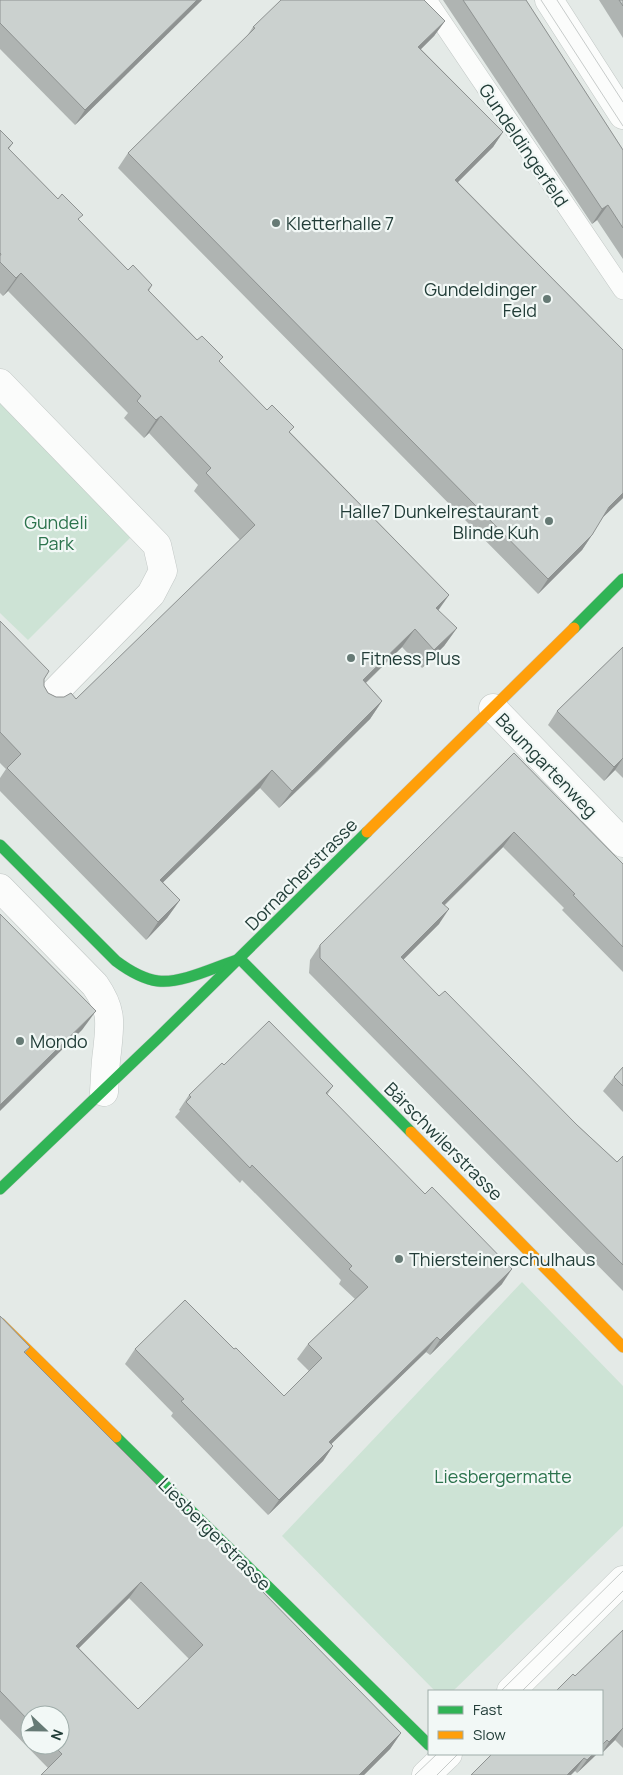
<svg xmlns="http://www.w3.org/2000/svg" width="623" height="1775" font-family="Manrope,sans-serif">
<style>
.green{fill:#cde3d5}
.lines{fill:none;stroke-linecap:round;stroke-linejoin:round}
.lane-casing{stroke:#c1c7c5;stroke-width:20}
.street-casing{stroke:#c1c7c5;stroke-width:29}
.fast-casing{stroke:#c0c7c5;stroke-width:12}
.slow-casing{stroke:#c0c7c5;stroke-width:12}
.lane{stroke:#fbfcfb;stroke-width:19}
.street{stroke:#fbfcfb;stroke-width:28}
.fast{stroke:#30b455;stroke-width:11}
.slow{stroke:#ff9f0a;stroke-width:11}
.tram{stroke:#c7cbca;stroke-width:1}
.wall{fill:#afb4b2;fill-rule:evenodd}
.shaded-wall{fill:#8e9291}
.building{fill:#cbd1cf;stroke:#8e9291;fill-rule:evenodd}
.poi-dot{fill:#667a75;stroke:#f2f8f6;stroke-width:2}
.labels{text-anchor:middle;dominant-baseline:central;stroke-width:4.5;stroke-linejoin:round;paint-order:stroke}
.street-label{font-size:18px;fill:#223d38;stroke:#f2f8f6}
.poi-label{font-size:18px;fill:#223d38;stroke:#f2f8f6;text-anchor:start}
.park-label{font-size:18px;fill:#2c734d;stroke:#f2f8f6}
</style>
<rect width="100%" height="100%" fill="#e4eae7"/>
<g class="green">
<path d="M0,396L136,532L28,640L0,613Z"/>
<path d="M522,1282L623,1386V1526L453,1691H435L282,1536Z"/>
</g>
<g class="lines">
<defs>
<path id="lane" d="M427,0L623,290"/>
<g id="street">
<path d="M549,0L623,115"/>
<path d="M0,383L157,545L163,571L151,594L47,700"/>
<path d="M493,708L623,843"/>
<path d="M0,888L95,985C113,1011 110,1023 107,1052C105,1065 105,1079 104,1092"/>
<path d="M511,1691L623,1580"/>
<path d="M426,1775L448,1754"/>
</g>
<g id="fast">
<path d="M574,628L623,579"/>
<path d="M0,845L116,961C128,970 143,979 158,981C182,984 217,966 240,959L411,1132"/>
<path d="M0,1189L158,1038L367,832"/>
<path d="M116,1437L429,1745"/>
</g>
<g id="slow">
<path d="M367,832L574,628"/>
<path d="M411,1132L623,1347"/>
<path d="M0,1323L116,1437"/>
</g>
</defs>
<use href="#lane" class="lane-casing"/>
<use href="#street" class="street-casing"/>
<use href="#fast" class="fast-casing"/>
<use href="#slow" class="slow-casing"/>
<use href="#lane" class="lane"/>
<use href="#street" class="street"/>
<use href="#fast" class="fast"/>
<use href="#slow" class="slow"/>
<g class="tram">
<path d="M541,0L623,126"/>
<path d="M557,0L623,102"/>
<path d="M501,1691L623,1571"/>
<path d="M522,1691L623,1591"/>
<path d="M415,1775L437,1754"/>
<path d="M437,1775L458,1754"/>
</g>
</g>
<g class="wall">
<path d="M0,0H202L75,125L0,49Z"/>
<path d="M443,0H526L623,150V259L597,220L592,224Z"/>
<path d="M599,0H623V38Z"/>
<path d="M445,21L434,36L421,49L503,132L493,147L458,182L623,350V498L602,518L592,535L582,550L538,594L118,168L128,153L247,36L253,27Z"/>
<path d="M0,130L13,143L9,149L128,270L152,285L149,291L267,410L290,432L449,595L438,611L457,628L444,646L422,668L402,647L366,683L382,701L370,719L317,772L279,808L260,788L163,882L180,900L167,918L146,940L0,791V778L6,769L0,763V621L44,679V686L48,693L56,697L76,699L240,540L194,491L198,485L149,433L144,438L124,418L128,413L59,343L8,291L3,296L0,293Z"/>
<path d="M623,647V778L615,770L604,781L548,725L557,711Z"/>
<path d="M514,753L623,864V972L562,910L564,908L503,847L445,905L439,924L403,960L439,996L617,1162L623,1156V1291L309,973L310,960L320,945Z"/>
<path d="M224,1065L333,1086L327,1095L502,1284L430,1355L426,1352L331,1444L333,1446L323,1461L268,1515L171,1416L173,1413L125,1364L135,1349H234L284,1396L309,1371L297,1359L308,1344L355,1299L339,1284L341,1280L242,1180L240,1183L175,1117L180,1111L179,1110L189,1095Z"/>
<path d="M623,1067V1112L603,1091L614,1077Z"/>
<path d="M0,1316L30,1347L25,1353L401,1733L390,1749L364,1775H41L48,1768L0,1719ZM129,1598L189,1659L138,1709L79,1648ZM30,1715L60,1745H30Z"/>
<path d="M623,1630V1748L615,1740L602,1753V1691L575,1676Z"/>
<path d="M597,1754L577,1773L575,1771L471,1775Z"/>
</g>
<g class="shaded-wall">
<path d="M197,0H202L75,125L85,110Z"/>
<path d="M445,21L434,36L408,62L418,47Z"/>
<path d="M503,132L493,147L445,195L455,180Z"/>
<path d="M608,205L597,220L592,224L602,209Z"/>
<path d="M21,273L8,291L3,296L16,278Z"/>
<path d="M161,416L149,433L144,438L156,420Z"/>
<path d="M623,493V498L598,522L609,507Z"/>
<path d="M592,535L582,550L538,594L548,579Z"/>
<path d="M449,595L436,613V608Z"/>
<path d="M457,628L444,646L422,668L434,650Z"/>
<path d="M415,629L402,647L350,698L363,680Z"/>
<path d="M382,701L370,719L279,808L292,791Z"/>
<path d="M623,758L615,770L604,781L614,767Z"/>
<path d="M272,770L260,788L148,897L160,880Z"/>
<path d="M514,832L503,847L432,917L442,903Z"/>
<path d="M180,900L167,918L146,940L158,922Z"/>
<path d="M449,909L439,924L391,972L401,957Z"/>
<path d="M96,1011L82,1030L0,1111V1105Z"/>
<path d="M512,1269L502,1284L430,1355L440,1340Z"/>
<path d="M437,1337L426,1352L318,1457L329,1442Z"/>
<path d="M333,1446L323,1461L268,1515L279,1500Z"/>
<path d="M141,1582L129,1598L65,1662L76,1646Z"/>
<path d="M623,1728L615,1740L602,1753L609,1742Z"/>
<path d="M401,1733L390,1749L364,1775H359Z"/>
<path d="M593,1754H597L577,1773L587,1760Z"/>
<path d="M584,1758L575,1771L571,1775H567Z"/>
</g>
<g class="building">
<path d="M0,0H197L85,110L0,23Z"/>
<path d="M281,0H424L445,21L418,47L503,132L455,180L623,350V493L609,507L592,535L548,579L128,153L255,28L253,27Z"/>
<path d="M463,0H526L623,150V228L608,205L602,209Z"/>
<path d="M619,0H623V6Z"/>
<path d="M0,130L13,143L8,148L58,199L62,194L83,215L78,219L128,270L133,265L152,285L148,290L197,340L202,336L223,357L219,361L267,410L272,405L294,427L289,432L449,595L436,608L457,628L434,650L415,629L363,680L382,701L292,791L272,770L160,880L180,900L158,922L7,768L21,754L0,732V621L49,671L44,679V686L48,693L56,697H64L71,693L76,699L255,525L206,473L211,468L161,416L156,420L137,401L141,396L72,325L21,273L16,278L0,262V256L1,254L0,253Z"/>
<path d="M623,647V758L614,767L557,711Z"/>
<path d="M514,753L623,864V947L573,895L575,894L514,832L442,903L449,909L401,957L439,996L445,991L577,1125L617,1162L623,1156V1265L320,958V945Z"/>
<path d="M0,914L96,1011L0,1105Z"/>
<path d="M269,1021L333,1086L326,1093L425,1194L432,1187L512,1269L440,1340L437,1337L329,1442L333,1446L279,1500L181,1401L184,1399L135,1349L185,1300L234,1349L236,1348L284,1396L322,1358L308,1344L368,1287L349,1269L352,1266L252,1165L250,1168L186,1102L191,1097L189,1095L222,1063L224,1065Z"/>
<path d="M623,1067V1086L614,1077Z"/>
<path d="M0,1316L30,1347L24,1352L213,1541L401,1733L359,1775H41L62,1754L53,1745H60V1715H30V1722L0,1691ZM141,1582L203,1645L138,1709L76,1646Z"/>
<path d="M623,1630V1728L609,1742L607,1740L602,1745V1691H556L573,1674L575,1676Z"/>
<path d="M492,1754H593L587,1760L584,1758L567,1775H471Z"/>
</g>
<g class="poi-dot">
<circle cx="276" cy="223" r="5"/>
<circle cx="547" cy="299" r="5"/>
<circle cx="549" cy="521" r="5"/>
<circle cx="351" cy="658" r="5"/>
<circle cx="20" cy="1041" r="5"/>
<circle cx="399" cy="1259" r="5"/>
</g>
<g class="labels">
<g class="street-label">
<text transform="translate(524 145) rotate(56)">Gundeldingerfeld</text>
<text transform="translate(547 765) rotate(46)">Baumgartenweg</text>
<text transform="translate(301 874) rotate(-45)">Dornacherstrasse</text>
<text transform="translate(444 1141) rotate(45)">Bärschwilerstrasse</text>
<text transform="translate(215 1534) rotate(45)">Liesbergerstrasse</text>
</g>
<g class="poi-label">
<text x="286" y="223">Kletterhalle 7</text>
<text x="537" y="289" text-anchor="end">Gundeldinger<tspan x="537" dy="21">Feld</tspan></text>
<text x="539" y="511" text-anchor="end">Halle7 Dunkelrestaurant<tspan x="539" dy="21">Blinde Kuh</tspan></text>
<text x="361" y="658">Fitness Plus</text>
<text x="30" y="1041">Mondo</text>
<text x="409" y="1259">Thiersteinerschulhaus</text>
</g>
<g class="park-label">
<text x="56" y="522">Gundeli<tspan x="56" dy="21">Park</tspan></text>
<text x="503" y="1476">Liesbergermatte</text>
</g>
</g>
<rect x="428" y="1690" width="175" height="65" fill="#f2f8f6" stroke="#9fadaa"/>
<rect x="438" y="1706" width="25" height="8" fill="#30b455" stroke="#9fadaa"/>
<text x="473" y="1715" font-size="15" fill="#223d38">Fast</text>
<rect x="438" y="1731" width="25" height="8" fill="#ff9f0a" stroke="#9fadaa"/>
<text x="473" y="1740" font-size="15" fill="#223d38">Slow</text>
<g transform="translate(45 1730) rotate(112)"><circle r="24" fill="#f2f8f6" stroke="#9fadaa"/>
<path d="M0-4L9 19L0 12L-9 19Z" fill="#667a75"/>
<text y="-8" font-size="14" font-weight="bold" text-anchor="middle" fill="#223d38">N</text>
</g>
</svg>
